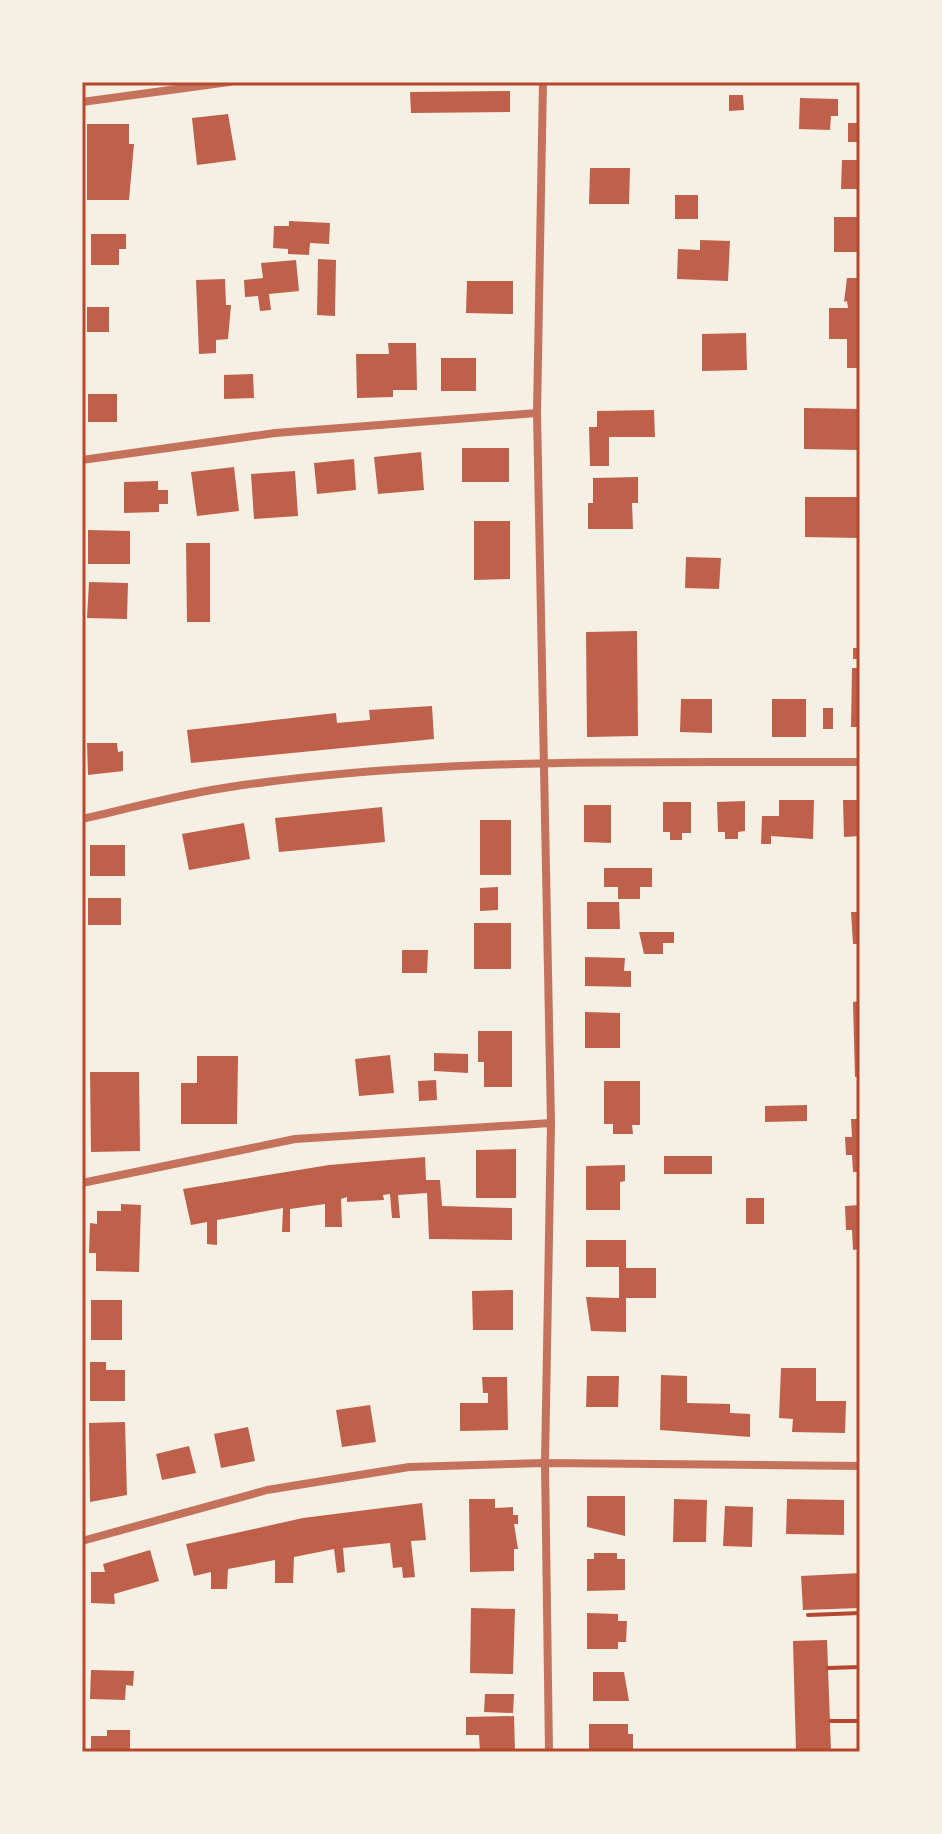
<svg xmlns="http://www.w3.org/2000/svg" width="942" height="1834" font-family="Rubik,sans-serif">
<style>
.building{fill:#bf614a}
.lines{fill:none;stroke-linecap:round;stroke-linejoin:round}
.path{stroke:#b5482f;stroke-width:4}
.minor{stroke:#c5725c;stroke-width:8}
.neatline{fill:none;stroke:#b5482f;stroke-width:3}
</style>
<rect width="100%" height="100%" fill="#f6efe4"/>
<g class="building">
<path d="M510,91V112L411,113L410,92Z"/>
<path d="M729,95H743L744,110L729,111Z"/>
<path d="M800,98L838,99V116H831L830,130L799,129Z"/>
<path d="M228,114L236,160L197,165L192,118Z"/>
<rect x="848" y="123" width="12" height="19"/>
<path d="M87,124H129V144H134L129,200H87Z"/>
<path d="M842,160H860V189H841Z"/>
<path d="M590,168H630L629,204H589Z"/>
<rect x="675" y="195" width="23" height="24"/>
<rect x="834" y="217" width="26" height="35"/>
<path d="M289,221L330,223L329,244L310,243L309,255L288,254V249L273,248L274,226H289Z"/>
<path d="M91,234H126V249H119V265H91Z"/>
<path d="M700,240L730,241L728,281L677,279L678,249L700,250Z"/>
<path d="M318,259L336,260L335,316L317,315Z"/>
<path d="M296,260L299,291L269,294L271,310L260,311L258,296L245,297L244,280L263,278L261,263Z"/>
<path d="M847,278H860V368H847V339H829V308H848L847,301L844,302Z"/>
<path d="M225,279L226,305H231L228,339L216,340V353L199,354L196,280Z"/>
<path d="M467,281H513V314L466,313Z"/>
<rect x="87" y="307" width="22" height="25"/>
<path d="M746,333L747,370L702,371V334Z"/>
<path d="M388,343H416L417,390H393V397L357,398L356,354H389Z"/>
<rect x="441" y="358" width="35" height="33"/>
<path d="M253,374L254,398L224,399V375Z"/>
<rect x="88" y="394" width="29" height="28"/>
<path d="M804,408L860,409V450L804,449Z"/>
<path d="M654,410L655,437H609V466H590L589,427H597V411Z"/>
<rect x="462" y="448" width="47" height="34"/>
<path d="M421,452L424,490L378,494L374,457Z"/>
<path d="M354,459L356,490L317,494L314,463Z"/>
<path d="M234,467L239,511L197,516L191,472Z"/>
<path d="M295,471L298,516L254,519L251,474Z"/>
<path d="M638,477V503H632L633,529H588V503H593V478Z"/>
<path d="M158,481V490H168V504H159V512L124,513V482Z"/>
<path d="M805,497H860V538L805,537Z"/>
<path d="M474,521H510V579L474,580Z"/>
<path d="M88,530L130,531V564H88Z"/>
<path d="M186,543H210V622H187Z"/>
<path d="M686,557L721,558L719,589L685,588Z"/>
<path d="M89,582L128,583L127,619L87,618Z"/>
<path d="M637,631L638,736L587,737L586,632Z"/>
<rect x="853" y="648" width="7" height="11"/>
<path d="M852,668H860V727H851Z"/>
<path d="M681,699H712V733L680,732Z"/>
<rect x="772" y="699" width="34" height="38"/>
<path d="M432,706L434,739L191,763L187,730L336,713L337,723L370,720L369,710Z"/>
<rect x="823" y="708" width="10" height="21"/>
<path d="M87,743H117L118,752L123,751V771L88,775Z"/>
<path d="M779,800H814L813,839L771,836V844H761L762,816H779Z"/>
<path d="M843,800H860V836L844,837Z"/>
<path d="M745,801V831L738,832V839H725V832H718L717,802Z"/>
<path d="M663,802H691V833H682V840H670V832H663Z"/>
<path d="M584,805H611V843L584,842Z"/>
<path d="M382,807L385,842L279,852L275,818Z"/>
<rect x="480" y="820" width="31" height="55"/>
<path d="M244,823L250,859L189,870L182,834Z"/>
<rect x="90" y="845" width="35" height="31"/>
<path d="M604,868H652V887H640V899H618V887H604Z"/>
<path d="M498,887V910L480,911V888Z"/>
<rect x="88" y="898" width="33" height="27"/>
<path d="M587,902H619L620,929H587Z"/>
<path d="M851,912H860V944H853Z"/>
<rect x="474" y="923" width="37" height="46"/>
<path d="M639,932H674V943H663V954H644Z"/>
<path d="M402,950H428L427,973H402Z"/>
<path d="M585,957L625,958L624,971H631V987L585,986Z"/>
<path d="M860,1001V1076L855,1077L853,1002Z"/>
<path d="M585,1012L620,1013V1048H585Z"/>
<path d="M478,1031H512V1087H484V1062H478Z"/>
<path d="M434,1053L468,1054V1073L434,1071Z"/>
<path d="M390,1055L394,1093L359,1096L355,1059Z"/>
<path d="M197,1056H238L237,1124H181V1083H197Z"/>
<path d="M90,1072H139L140,1151L91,1152Z"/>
<path d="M436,1080L437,1100L419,1101L418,1081Z"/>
<path d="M604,1081H640V1125H632L633,1134H613V1124H604Z"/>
<path d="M807,1105V1121L765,1122V1106Z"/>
<path d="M851,1119H860V1172H853L852,1155H846L845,1137H852Z"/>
<path d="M516,1149V1198H476V1150Z"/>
<rect x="664" y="1156" width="48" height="18"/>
<path d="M425,1157L426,1180H440L442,1206L512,1208V1240L429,1239L427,1193L398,1195L400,1218H392L390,1194L383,1195L384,1200L347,1202V1197L341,1199L342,1227H325V1204L290,1209V1232H282L283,1208L217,1220V1245L207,1244V1222L191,1225L183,1189L329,1165Z"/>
<path d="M625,1165V1181L620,1182V1210H586V1166Z"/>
<rect x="746" y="1198" width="18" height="26"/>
<path d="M121,1204L141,1205L139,1272L96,1271V1253H89L90,1223L97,1224V1211H121Z"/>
<path d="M860,1205V1249L853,1250L852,1230H846L845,1206Z"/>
<path d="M586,1240H626V1268H656V1298H626V1332L591,1331L586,1297L619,1298V1267H586Z"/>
<path d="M513,1290V1330H473L472,1291Z"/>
<rect x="91" y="1300" width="31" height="40"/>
<path d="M90,1362H106V1370H125V1401H90Z"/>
<path d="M781,1368H816V1401H846L845,1433L792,1432L793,1419L779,1418Z"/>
<path d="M661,1375L687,1376V1403L730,1404V1413L750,1414V1437L660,1430Z"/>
<path d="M587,1376H619L618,1407H586Z"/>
<path d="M482,1377H507L508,1430L460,1431V1403H488V1393H483Z"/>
<path d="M370,1405L376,1442L342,1447L336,1410Z"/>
<path d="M125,1422L127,1495L90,1502L89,1423Z"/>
<path d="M248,1427L255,1461L221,1468L214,1434Z"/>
<path d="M189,1446L196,1473L162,1480L156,1454Z"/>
<path d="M587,1496H625V1536L587,1527Z"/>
<path d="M469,1499H495V1508L513,1507V1515H518V1524H514L518,1549H514V1571L470,1572Z"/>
<path d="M674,1499L707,1500L706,1542H673Z"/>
<path d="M787,1499L844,1500V1535L786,1534Z"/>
<path d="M422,1503L426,1540L411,1541L415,1577L403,1578L402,1567L393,1568L390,1543L343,1548L345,1572L337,1573L334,1549L294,1557L293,1583H275V1560L228,1569L227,1589H211V1572L194,1576L186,1544L303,1518Z"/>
<path d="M725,1506L753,1507L752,1547L723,1546Z"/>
<path d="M150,1550L159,1581L114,1594L115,1604L91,1603V1572H105L103,1564Z"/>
<path d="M594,1553H617V1559H625V1590L587,1591V1559H594Z"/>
<path d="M860,1573V1608L803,1610L801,1576Z"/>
<path d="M471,1608L515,1609L513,1674L470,1673Z"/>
<path d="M587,1613L618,1614V1621H627L626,1642H618V1649H587Z"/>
<path d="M827,1640L831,1751L796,1752L793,1641Z"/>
<path d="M91,1670L134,1671L133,1686L126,1685L125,1700L90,1699Z"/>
<path d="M593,1672H624L629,1701H593Z"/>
<path d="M485,1694H514L513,1713L484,1712Z"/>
<path d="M514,1716L515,1752H480L479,1735H466V1717Z"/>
<path d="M589,1724H628V1734H633V1752H589Z"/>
<path d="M107,1730H130V1752H91V1736H107Z"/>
</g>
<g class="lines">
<g class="path">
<path d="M808,1615L860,1613"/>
<path d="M828,1668L860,1667"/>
<path d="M830,1721H860"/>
</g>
<g class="minor">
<path d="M543,82L537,413L551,1123L545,1463L549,1752"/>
<path d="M82,102L229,82"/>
<path d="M82,460L275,433L537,413"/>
<path d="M82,819C131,808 181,794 230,787C438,756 651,763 860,762"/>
<path d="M82,1183L295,1139L551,1123"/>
<path d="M82,1541L267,1490L409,1467L545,1463L860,1466"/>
</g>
</g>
<rect width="942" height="1834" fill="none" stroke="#f6efe4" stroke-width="168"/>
<rect x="84" y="84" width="774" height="1666" class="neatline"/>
</svg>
